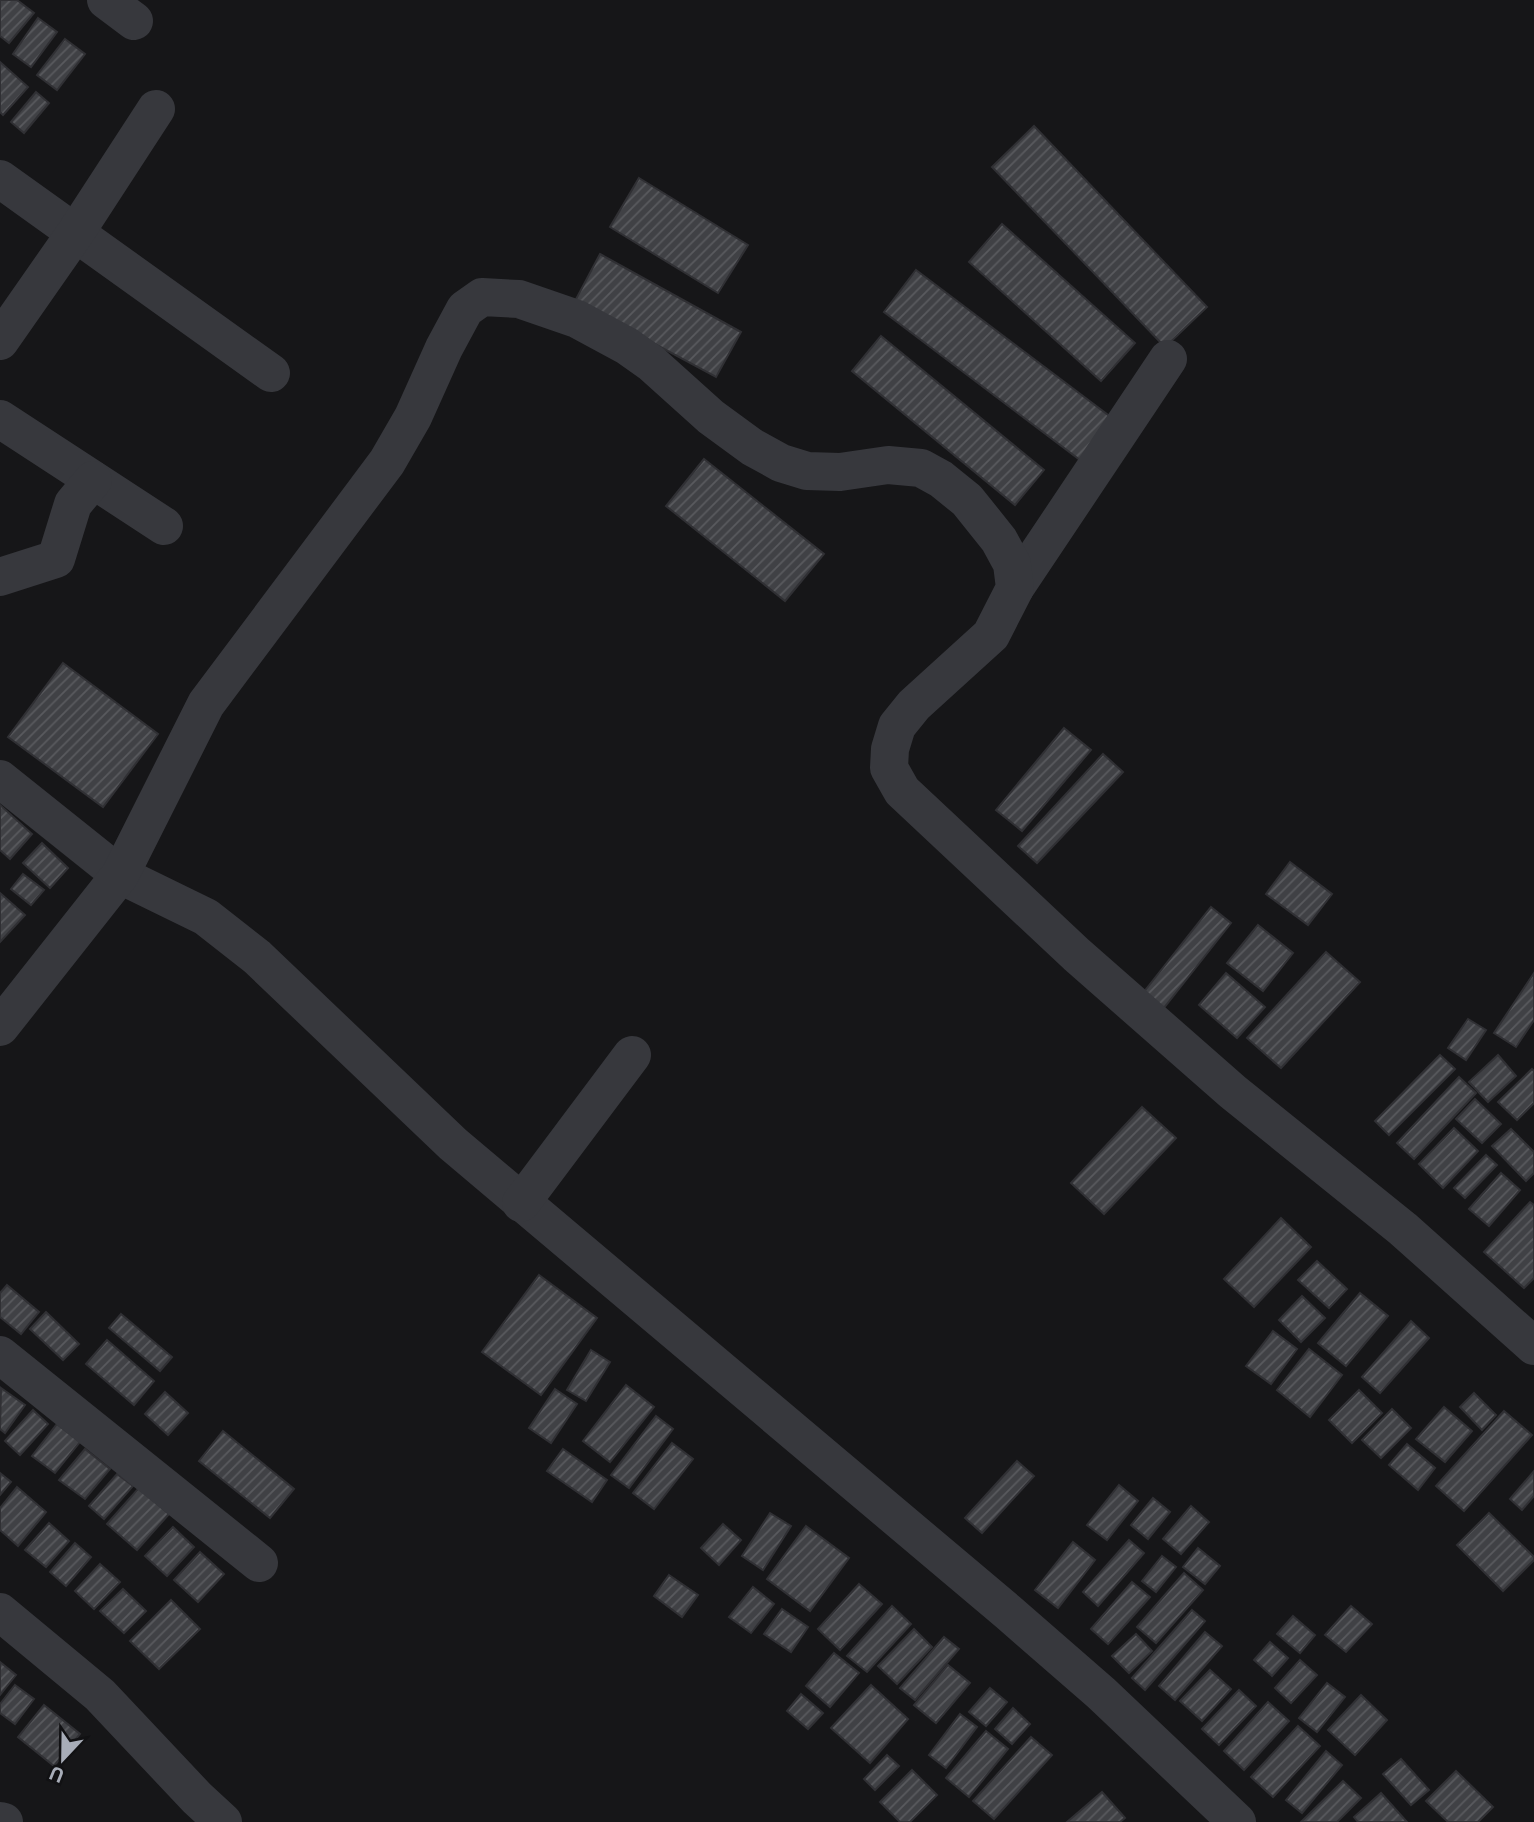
<svg xmlns="http://www.w3.org/2000/svg" width="1534" height="1822" font-family="'Public Sans',sans-serif">
<style>
.building{fill:url(#building-hatch);stroke:#303034;stroke-width:2}
.lines{fill:none;stroke-linecap:round;stroke-linejoin:round}
.street{stroke:#37383d;stroke-width:38}
</style>
<defs>
<pattern id="building-hatch" width="6" height="6" patternUnits="userSpaceOnUse" patternTransform="scale(1.75)"><rect width="6" height="6" fill="#404145"/><path d="M-1 1l2-2M0 6l6-6M5 7l2-2" fill="none" stroke="#595a5e"/></pattern>
</defs>
<rect width="100%" height="100%" fill="#161618"/>
<g class="building">
<path d="M0,0H17L34,13L9,43L0,36Z"/>
<path d="M38,18L57,32L31,67L13,54Z"/>
<path d="M65,39L85,54L57,90L37,75Z"/>
<path d="M0,62L28,87L3,115L0,112Z"/>
<path d="M36,92L49,103L24,133L11,122Z"/>
<path d="M1034,126L1207,307L1165,347L992,167Z"/>
<path d="M639,178L748,245L718,293L610,227Z"/>
<path d="M1002,224L1135,343L1101,381L969,262Z"/>
<path d="M600,254L741,332L716,377L575,301Z"/>
<path d="M916,270L1120,424L1088,466L884,312Z"/>
<path d="M881,336L1044,470L1015,505L852,371Z"/>
<path d="M704,459L824,554L785,601L666,506Z"/>
<path d="M63,663L158,734L103,807L8,737Z"/>
<path d="M1064,728L1091,750L1022,831L996,810Z"/>
<path d="M1103,754L1123,772L1037,863L1018,846Z"/>
<path d="M0,805L32,834L10,859L0,850Z"/>
<path d="M42,843L68,868L50,888L23,863Z"/>
<path d="M1290,862L1332,894L1308,925L1266,894Z"/>
<path d="M23,874L44,890L31,905L11,889Z"/>
<path d="M0,893L25,915L0,942Z"/>
<path d="M1211,907L1231,923L1163,1009L1143,993Z"/>
<path d="M1258,925L1293,953L1263,991L1227,963Z"/>
<path d="M1326,952L1360,982L1281,1068L1247,1038Z"/>
<path d="M1226,973L1265,1007L1237,1038L1199,1005Z"/>
<path d="M1534,973V1020L1516,1047L1494,1033Z"/>
<path d="M1468,1019L1486,1030L1466,1060L1448,1048Z"/>
<path d="M1440,1055L1455,1069L1389,1135L1375,1121Z"/>
<path d="M1498,1055L1516,1076L1488,1102L1469,1082Z"/>
<path d="M1532,1069L1534,1071V1103L1517,1120L1498,1102Z"/>
<path d="M1459,1077L1476,1093L1414,1159L1397,1143Z"/>
<path d="M1475,1099L1501,1124L1482,1143L1456,1119Z"/>
<path d="M1142,1107L1176,1138L1104,1214L1071,1183Z"/>
<path d="M1454,1128L1478,1151L1443,1188L1419,1164Z"/>
<path d="M1511,1129L1534,1152V1173L1526,1181L1492,1146Z"/>
<path d="M1486,1155L1497,1165L1465,1198L1454,1188Z"/>
<path d="M1501,1173L1520,1190L1489,1226L1469,1209Z"/>
<path d="M1530,1202L1534,1205V1278L1524,1288L1484,1252Z"/>
<path d="M1281,1218L1311,1247L1254,1307L1224,1279Z"/>
<path d="M1317,1261L1347,1289L1329,1308L1298,1280Z"/>
<path d="M539,1275L597,1318L541,1395L482,1352Z"/>
<path d="M7,1285L39,1312L21,1334L0,1317V1293Z"/>
<path d="M1360,1293L1388,1316L1346,1366L1318,1343Z"/>
<path d="M1302,1296L1325,1318L1301,1342L1279,1320Z"/>
<path d="M46,1312L79,1344L63,1360L30,1329Z"/>
<path d="M121,1314L172,1357L160,1371L109,1328Z"/>
<path d="M1411,1321L1429,1338L1380,1393L1362,1377Z"/>
<path d="M1273,1331L1297,1349L1271,1384L1246,1366Z"/>
<path d="M107,1340L154,1381L134,1405L86,1364Z"/>
<path d="M1309,1349L1342,1375L1310,1417L1277,1390Z"/>
<path d="M591,1350L610,1362L586,1401L567,1390Z"/>
<path d="M626,1385L654,1407L610,1462L583,1441Z"/>
<path d="M1,1388L25,1405L5,1433L0,1429Z"/>
<path d="M555,1389L577,1404L551,1443L529,1428Z"/>
<path d="M1359,1390L1382,1413L1352,1443L1329,1420Z"/>
<path d="M165,1392L188,1413L168,1435L145,1414Z"/>
<path d="M1474,1393L1496,1415L1482,1430L1460,1407Z"/>
<path d="M1444,1407L1472,1431L1445,1462L1416,1439Z"/>
<path d="M1392,1409L1411,1428L1381,1458L1362,1440Z"/>
<path d="M33,1410L48,1424L20,1455L5,1441Z"/>
<path d="M1504,1411L1532,1435L1464,1511L1436,1486Z"/>
<path d="M656,1416L673,1429L629,1488L611,1475Z"/>
<path d="M57,1424L80,1442L55,1473L32,1456Z"/>
<path d="M223,1431L294,1489L270,1518L199,1461Z"/>
<path d="M672,1443L693,1459L654,1509L633,1493Z"/>
<path d="M1407,1444L1435,1468L1418,1490L1389,1465Z"/>
<path d="M85,1449L110,1469L85,1499L59,1480Z"/>
<path d="M563,1449L607,1480L592,1502L547,1471Z"/>
<path d="M1017,1461L1034,1476L982,1533L965,1518Z"/>
<path d="M1534,1471V1496L1522,1510L1510,1499Z"/>
<path d="M0,1473L11,1482L0,1495Z"/>
<path d="M117,1474L133,1486L104,1519L89,1506Z"/>
<path d="M1119,1485L1138,1501L1107,1540L1087,1525Z"/>
<path d="M17,1487L46,1512L18,1546L0,1530V1508Z"/>
<path d="M139,1488L169,1514L137,1550L107,1524Z"/>
<path d="M1153,1498L1170,1512L1148,1539L1131,1525Z"/>
<path d="M1191,1506L1209,1522L1181,1554L1163,1539Z"/>
<path d="M770,1513L791,1526L763,1570L742,1556Z"/>
<path d="M1489,1513L1534,1557V1560L1503,1591L1457,1545Z"/>
<path d="M49,1523L69,1541L46,1567L25,1550Z"/>
<path d="M723,1524L741,1540L719,1565L701,1548Z"/>
<path d="M806,1526L849,1558L810,1611L767,1579Z"/>
<path d="M173,1527L194,1547L167,1576L145,1556Z"/>
<path d="M1129,1540L1144,1553L1098,1606L1083,1592Z"/>
<path d="M1073,1542L1095,1560L1058,1608L1035,1590Z"/>
<path d="M75,1543L91,1557L66,1586L50,1572Z"/>
<path d="M1198,1548L1220,1566L1205,1584L1183,1567Z"/>
<path d="M200,1552L224,1574L198,1602L174,1580Z"/>
<path d="M1162,1556L1176,1567L1156,1592L1142,1581Z"/>
<path d="M100,1564L120,1582L94,1609L75,1591Z"/>
<path d="M1184,1573L1203,1590L1156,1643L1137,1627Z"/>
<path d="M669,1575L698,1595L682,1617L654,1596Z"/>
<path d="M1132,1582L1150,1597L1108,1644L1091,1629Z"/>
<path d="M859,1584L882,1604L840,1650L818,1629Z"/>
<path d="M753,1587L774,1604L751,1633L729,1617Z"/>
<path d="M123,1589L146,1611L124,1633L100,1611Z"/>
<path d="M171,1600L200,1629L159,1669L130,1641Z"/>
<path d="M892,1606L911,1624L867,1672L847,1656Z"/>
<path d="M1351,1606L1372,1624L1346,1652L1325,1635Z"/>
<path d="M782,1609L808,1627L791,1652L764,1634Z"/>
<path d="M1192,1610L1205,1621L1145,1690L1132,1678Z"/>
<path d="M1293,1616L1315,1635L1300,1653L1277,1634Z"/>
<path d="M914,1629L932,1647L897,1684L878,1666Z"/>
<path d="M1205,1632L1222,1646L1175,1700L1159,1686Z"/>
<path d="M1136,1634L1152,1651L1129,1673L1112,1656Z"/>
<path d="M944,1637L959,1649L915,1700L900,1688Z"/>
<path d="M1270,1642L1288,1658L1272,1676L1254,1660Z"/>
<path d="M834,1653L859,1673L830,1707L806,1686Z"/>
<path d="M1300,1660L1317,1675L1291,1703L1275,1688Z"/>
<path d="M0,1662L16,1675L0,1695Z"/>
<path d="M948,1665L970,1683L936,1723L914,1705Z"/>
<path d="M1210,1670L1231,1689L1202,1721L1180,1701Z"/>
<path d="M1327,1683L1345,1697L1317,1732L1299,1718Z"/>
<path d="M15,1685L34,1699L15,1724L0,1713V1704Z"/>
<path d="M871,1685L908,1719L870,1763L831,1728Z"/>
<path d="M990,1688L1007,1702L986,1726L969,1712Z"/>
<path d="M1239,1690L1256,1706L1219,1745L1202,1729Z"/>
<path d="M801,1694L823,1713L808,1729L787,1711Z"/>
<path d="M1361,1695L1387,1720L1355,1755L1328,1730Z"/>
<path d="M1268,1702L1289,1721L1244,1770L1224,1751Z"/>
<path d="M44,1705L80,1734L54,1766L18,1737Z"/>
<path d="M1013,1708L1030,1724L1012,1744L995,1729Z"/>
<path d="M960,1714L977,1727L946,1768L929,1755Z"/>
<path d="M1298,1726L1320,1746L1273,1797L1251,1777Z"/>
<path d="M986,1731L1008,1749L969,1797L946,1778Z"/>
<path d="M1031,1737L1052,1755L994,1819L973,1801Z"/>
<path d="M1326,1751L1342,1765L1302,1813L1286,1800Z"/>
<path d="M887,1755L899,1766L875,1790L864,1779Z"/>
<path d="M1401,1759L1429,1790L1411,1805L1383,1774Z"/>
<path d="M912,1770L937,1795L910,1822H900L880,1802Z"/>
<path d="M1456,1771L1493,1807L1478,1822H1448L1426,1801Z"/>
<path d="M1343,1781L1361,1798L1337,1822H1301Z"/>
<path d="M1102,1792L1125,1818L1120,1822H1067Z"/>
<path d="M1381,1793L1407,1822H1358L1354,1817Z"/>
</g>
<g class="lines">
<g class="street">
<path d="M106,0L134,21"/>
<path d="M0,179L271,373"/>
<path d="M0,341L76,232L156,109"/>
<path d="M0,419L164,526"/>
<path d="M0,577L56,559L73,504L93,480"/>
<path d="M1015,588L1168,359"/>
<path d="M0,779L120,875L206,917L257,957L453,1144L1008,1612L1101,1693L1237,1822"/>
<path d="M0,1027L120,875L206,704L387,462L413,417L444,348L465,309L482,297L519,299L577,319L627,346L651,363L711,417L752,447L781,463L807,471L840,472L888,465L921,468L941,479L967,500L999,540L1012,564L1015,588L991,635L914,705L897,726L890,749L889,768L902,791L1077,955L1233,1092L1403,1229L1534,1346"/>
<path d="M521,1203L632,1055"/>
<path d="M0,1355L259,1563"/>
<path d="M0,1612L100,1695L197,1798L223,1822"/>
<path d="M0,1821L4,1822"/>
</g>
</g>
<g transform="translate(63 1759) rotate(202)" stroke="#111113" stroke-width="5" paint-order="stroke">
<path d="M0-5L12 26L0 18L-12 26Z" fill="#a8adb8"/>
<text y="-10" font-size="19" font-weight="bold" text-anchor="middle" fill="#a8adb8">U</text>
</g>
</svg>
